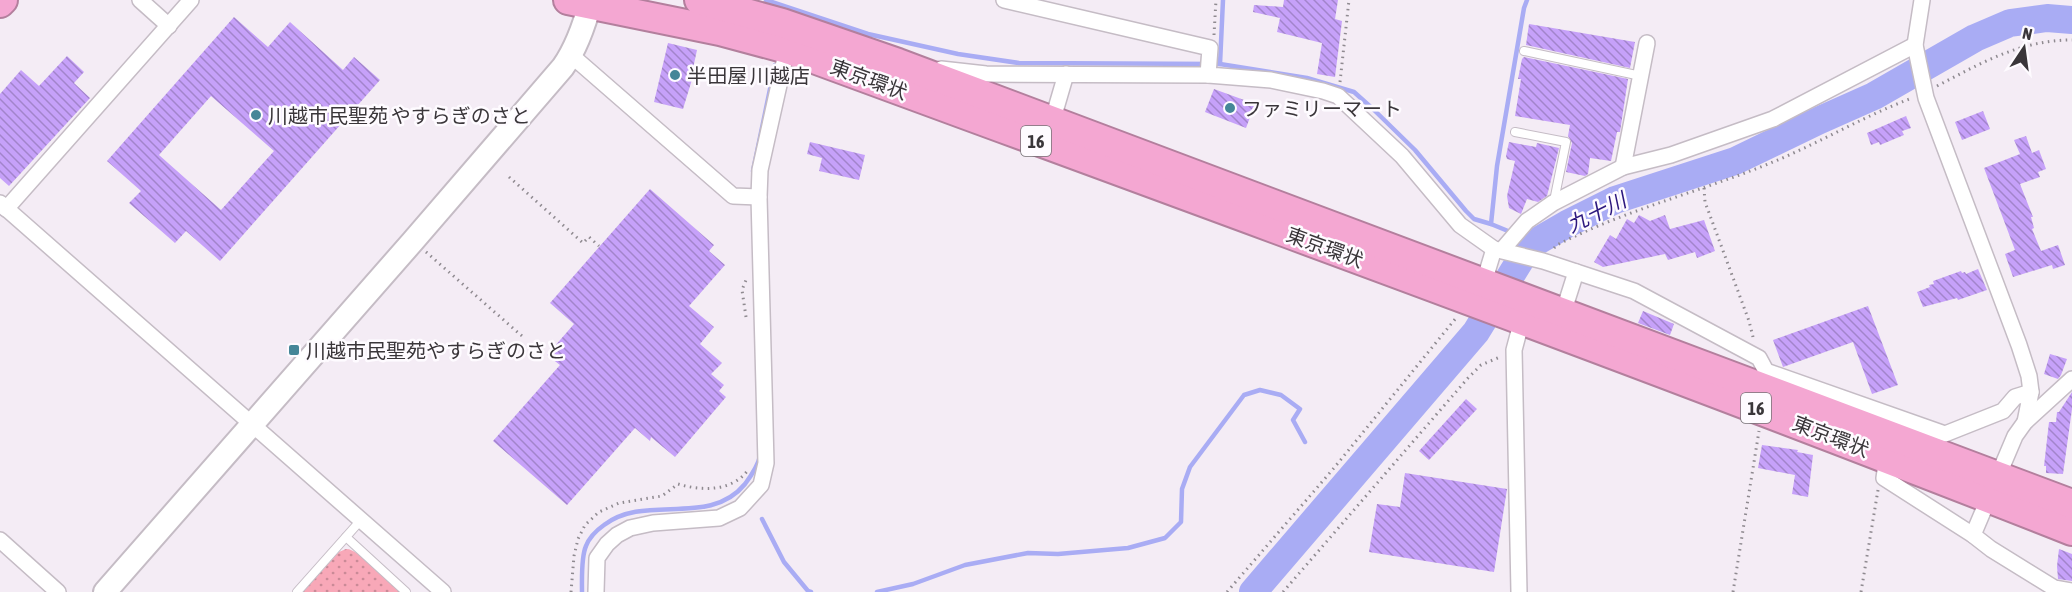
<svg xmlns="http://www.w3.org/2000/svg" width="2072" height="592" font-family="'Asap Condensed','Noto Sans JP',sans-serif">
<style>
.grass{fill:url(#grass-dots)}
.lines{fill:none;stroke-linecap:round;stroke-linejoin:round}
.stream{stroke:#a9acf4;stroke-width:4.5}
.river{stroke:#a9acf4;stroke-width:28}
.building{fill:url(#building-back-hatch);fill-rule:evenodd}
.lane-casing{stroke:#c5bcc5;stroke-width:10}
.street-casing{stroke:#c5bcc5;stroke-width:18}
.secondary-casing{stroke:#c5bcc5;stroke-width:26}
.highway-casing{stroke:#b37f9d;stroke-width:32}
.path{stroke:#8f8a90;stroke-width:3;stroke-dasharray:1.5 4.5;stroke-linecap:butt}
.lane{stroke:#fff;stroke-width:8}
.street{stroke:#fff;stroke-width:15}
.secondary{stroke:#fff;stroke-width:22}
.highway{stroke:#f4a7d2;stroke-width:28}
.poi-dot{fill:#458698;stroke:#fefbff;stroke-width:2}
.labels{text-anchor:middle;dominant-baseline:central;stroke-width:5;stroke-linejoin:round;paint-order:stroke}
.shield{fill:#fefbff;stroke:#757175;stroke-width:1.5}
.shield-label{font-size:18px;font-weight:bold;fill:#3a363a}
.poi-label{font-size:20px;fill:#3a363a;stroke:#fefbff;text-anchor:start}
.street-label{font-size:20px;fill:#3a363a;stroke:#fefbff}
.water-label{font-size:21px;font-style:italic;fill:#2c187e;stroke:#fefbff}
</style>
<defs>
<pattern id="grass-dots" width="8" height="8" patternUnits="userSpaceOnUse" patternTransform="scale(1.5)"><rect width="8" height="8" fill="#f8a8b8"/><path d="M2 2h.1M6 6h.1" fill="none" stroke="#ca8a97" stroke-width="1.8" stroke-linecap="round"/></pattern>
<pattern id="building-back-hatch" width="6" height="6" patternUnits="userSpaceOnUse" patternTransform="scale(1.5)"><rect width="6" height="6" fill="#c6a1f9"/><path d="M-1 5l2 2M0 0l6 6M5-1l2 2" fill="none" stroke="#a284cb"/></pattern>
</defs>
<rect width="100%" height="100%" fill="#f4ecf5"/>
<path class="grass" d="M346,549C358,548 390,582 400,592H303L339,552Z"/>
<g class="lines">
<g class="stream">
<path d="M766,0L868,34L958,54L1019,63L1220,64L1307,78L1354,92L1373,109L1415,150L1466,211L1474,219L1491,224"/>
<path d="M1527,0L1524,8L1497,166L1491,224L1508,231L1529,246"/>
<path d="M1220,64L1223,0"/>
<path d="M753,171L775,65"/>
<path d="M762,519L784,562L808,591L811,592"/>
<path d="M582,592C582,580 581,557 586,546C589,538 597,530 604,525C646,493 709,528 745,484C751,476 758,466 760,456"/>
<path d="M877,592L913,584L965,565L1028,553L1058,554L1128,548L1165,538L1181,522L1182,489L1190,467L1244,395L1260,390L1281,395L1300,409L1293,420L1305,442"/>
</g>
<path class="river" d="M1253,592L1476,332L1529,246L1567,224L1615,200L1735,161L1820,120L1874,96L1975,38L2010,23L2047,18L2072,20"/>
</g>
<g class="building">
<path d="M1284,0H1338L1335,19L1342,21L1335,77L1317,74L1322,43L1277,32L1280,18L1253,12L1254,5L1283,7Z"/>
<path d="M234,17L268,47L290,22L343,70L354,57L380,80L220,261L186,231L175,243L129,203L141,191L107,161ZM211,96L274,151L221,210L159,155Z"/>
<path d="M1529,24L1635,42L1630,68L1526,45Z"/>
<path d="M668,43L697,50L692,73H694L683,109L654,102Z"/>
<path d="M67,56L84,72L74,83L90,98L9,186L0,178V94L21,70L39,86Z"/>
<path d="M1524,57L1628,79L1620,132H1617L1611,161L1590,158L1588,174L1585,176L1566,172L1572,143L1568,136L1570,125L1515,116L1521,79H1518L1522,59Z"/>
<path d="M1214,89L1255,104L1246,128L1205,112Z"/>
<path d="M1983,111L1990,129L1962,140L1955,122Z"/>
<path d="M1906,116L1911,128L1902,131L1904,135L1880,145L1879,142L1871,145L1867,133Z"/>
<path d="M2026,136L2032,153L2039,150L2046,169L2038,172L2040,177L2020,184L2033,217H2031L2034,228L2032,229L2041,251L2058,245L2065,265L2053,269L2052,265L2013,277L2005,254L2015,250L1984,168L2020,154L2014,140Z"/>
<path d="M810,142L865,155L859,180L819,171L822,158L807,154Z"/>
<path d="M1509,142L1536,147L1537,143L1559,148L1547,196L1538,202L1527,199L1521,214L1509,208L1507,196L1515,161L1507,159L1506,156Z"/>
<path d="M650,189L714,245L709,251L725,265L689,306L714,327L700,344L722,363L711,374L724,385L719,391L726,397L675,457L651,437L650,441L635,428L567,505L493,441L560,365L547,355L574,324L550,303Z"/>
<path d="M1639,215L1650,221L1665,215L1670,229L1704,220L1715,251L1697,258L1695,252L1668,260L1665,254L1603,267L1594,262L1610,235L1616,239L1627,219L1634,223Z"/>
<path d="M1978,269L1987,290L1958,300L1957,298L1923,307L1917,292L1930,287L1929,285L1934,284L1933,281L1961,271L1962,273L1965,272L1966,274Z"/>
<path d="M1868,306L1898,385L1872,394L1853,342L1783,367L1773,340Z"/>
<path d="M1643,311L1674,324L1670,335L1638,323Z"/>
<path d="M2050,354L2067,359L2061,375L2058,379L2044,374Z"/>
<path d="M2072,392V409L2063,474L2046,473V466H2044L2049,422H2056L2057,412H2059Z"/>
<path d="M1466,399L1477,409L1429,460L1419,451Z"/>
<path d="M1762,445L1798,450L1797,452L1813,455L1808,497L1792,494L1795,475L1758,468Z"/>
<path d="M1405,473L1507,489L1494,572L1369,552L1377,504L1400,507Z"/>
<path d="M2059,549L2072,554V581L2058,579L2057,566Z"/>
</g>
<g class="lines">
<defs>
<g id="lane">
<path d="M1524,51L1641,76"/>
<path d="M1515,132L1566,142L1554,201"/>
<path d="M346,537L406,592"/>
<path d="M297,592L361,520"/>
</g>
<g id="street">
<path d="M140,0L169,26"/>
<path d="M1004,0L1210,48L1208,75L1271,80L1323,91L1338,96L1402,156L1460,225L1494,249L1543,261L1634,291L1759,358L1766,371L1945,434L2003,411L2015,397L2031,392"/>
<path d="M1922,0L1915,45L1926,98L2019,345L2029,376L2031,392L2025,422"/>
<path d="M571,55L733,196L759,197"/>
<path d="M941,69L986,74L1208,75"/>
<path d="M1052,122L1066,74"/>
<path d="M1623,167L1647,43"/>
<path d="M0,203L443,592"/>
<path d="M6,209L191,0"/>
<path d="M1502,250L1527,221L1553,203L1623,167L1671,155L1773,119L1915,45"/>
<path d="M1484,282L1494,249"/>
<path d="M1563,313L1576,272"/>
<path d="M1887,457L1884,478L1973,535L1991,549L2054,588L2072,591"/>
<path d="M1973,535L2015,436L2025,422L2072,379"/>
<path d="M0,540L58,592"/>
<path d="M596,592L597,558L607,544L617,535L630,528L653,523L719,518L740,508L761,485L766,463L759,197L760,170L787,49"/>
<path d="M1519,592L1514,350L1522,320"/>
</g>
<path id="secondary" d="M105,592L413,241L563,67C577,47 585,23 591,0"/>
<g id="highway">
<path d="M568,0L720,31L787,49C1216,207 1646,363 2072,531"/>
<path d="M699,0L782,23L898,63L2072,504"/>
<path d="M0,3L3,0"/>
</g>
</defs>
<use href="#lane" class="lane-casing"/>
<use href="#street" class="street-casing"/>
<use href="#secondary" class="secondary-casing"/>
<use href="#highway" class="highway-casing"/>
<g class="path">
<path d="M1214,35L1216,0"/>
<path d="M1340,82L1349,0"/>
<path d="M1937,86C1981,63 2021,40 2072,40"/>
<path d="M509,177L583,243L589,237L599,246"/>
<path d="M1704,188L1705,202L1749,321L1753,337"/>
<path d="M1554,248L1557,245C1621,212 1691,194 1758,168C1811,148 1859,118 1912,98"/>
<path d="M426,252L522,336"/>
<path d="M746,317L742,290L746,280"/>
<path d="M571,592L574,556L578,539L585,525L599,512L619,503L662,496L678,484C701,491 732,492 748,470"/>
<path d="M1227,592L1334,468L1456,318"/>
<path d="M1283,592L1468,378L1481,365L1500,357"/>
<path d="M1733,592L1759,431"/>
<path d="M1861,592L1878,490"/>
</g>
<use href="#lane" class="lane"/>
<use href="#street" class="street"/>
<use href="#secondary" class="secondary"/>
<use href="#highway" class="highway"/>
</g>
<g class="poi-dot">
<circle cx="675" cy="75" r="6"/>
<circle cx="1230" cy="108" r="6"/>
<circle cx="256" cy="115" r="6"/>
<rect x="288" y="344" width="12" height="12" rx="3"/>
</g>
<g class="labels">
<g class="shield">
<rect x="1021" y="126" width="30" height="30" rx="4.5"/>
<rect x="1741" y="393" width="30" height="30" rx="4.5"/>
</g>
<g class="shield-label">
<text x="1036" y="141">16</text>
<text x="1756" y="408">16</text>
</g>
<g class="poi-label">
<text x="687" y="75">半田屋 川越店</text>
<text x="1242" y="108">ファミリーマート</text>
<text x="268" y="115">川越市民聖苑 やすらぎのさと</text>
<text x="306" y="350">川越市民聖苑やすらぎのさと</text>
</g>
<g class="street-label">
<text transform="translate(869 79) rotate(20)">東京環状</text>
<text transform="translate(1325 247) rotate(20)">東京環状</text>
<text transform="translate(1831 436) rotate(21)">東京環状</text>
</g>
<g class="water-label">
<text transform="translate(1596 212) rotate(-26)">九十川</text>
</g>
</g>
<g transform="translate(2024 48) rotate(13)" stroke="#fefbff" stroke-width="4.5" paint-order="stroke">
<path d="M0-4.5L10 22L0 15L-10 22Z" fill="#3a363a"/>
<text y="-9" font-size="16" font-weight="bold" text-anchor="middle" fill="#3a363a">N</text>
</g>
</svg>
